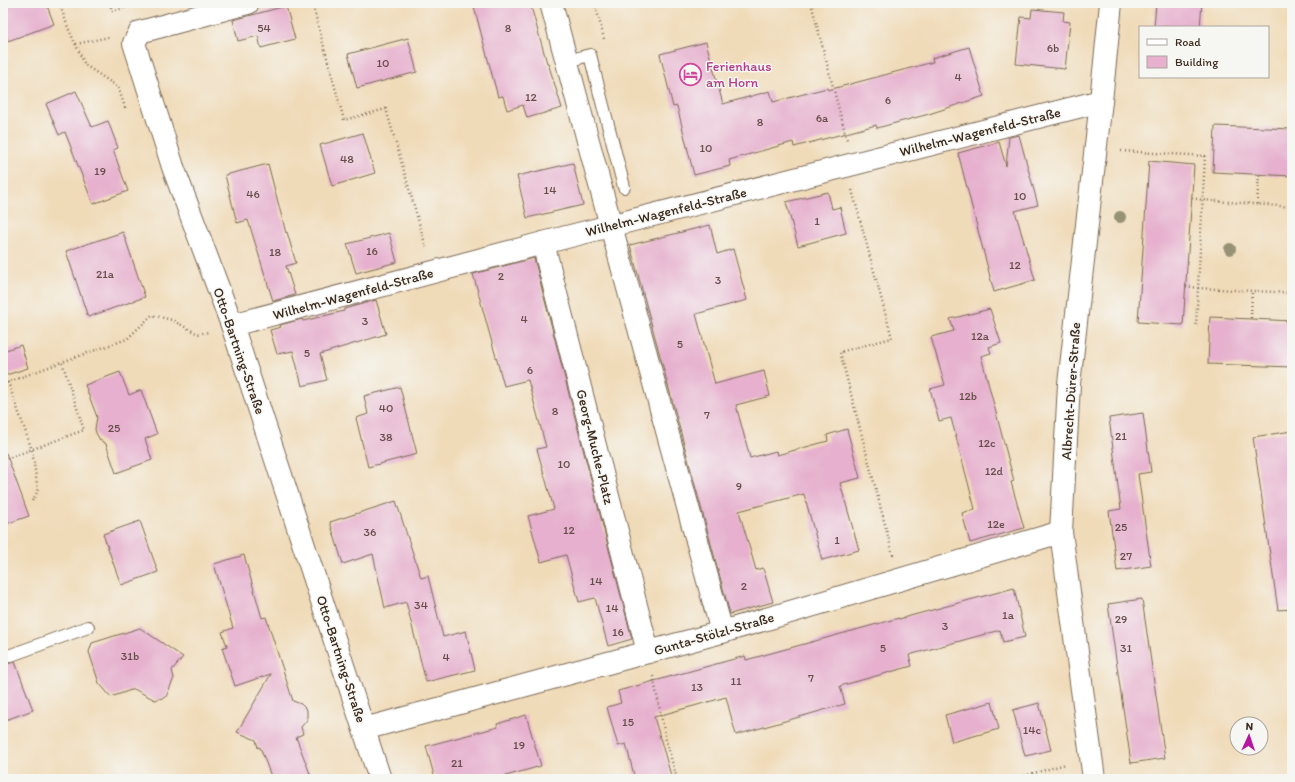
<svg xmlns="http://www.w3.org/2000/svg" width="1295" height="782" font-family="Itim,sans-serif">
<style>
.building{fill:#e6b0ce}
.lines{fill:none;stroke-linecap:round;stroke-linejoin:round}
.lane-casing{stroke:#7a6854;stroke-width:14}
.street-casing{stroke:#7a6854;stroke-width:24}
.path{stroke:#7a6854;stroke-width:2.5;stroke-dasharray:1 3;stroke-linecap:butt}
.lane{stroke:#fff;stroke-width:12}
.street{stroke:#fff;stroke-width:22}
.tree{fill:#979275}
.labels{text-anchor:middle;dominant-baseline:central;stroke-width:3;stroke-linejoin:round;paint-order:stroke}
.number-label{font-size:12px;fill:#664c4a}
.hotel-label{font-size:14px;fill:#b23c85;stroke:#f6f6f2;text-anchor:start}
.street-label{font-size:14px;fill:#3b2a1e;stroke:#f6f6f2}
</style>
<rect width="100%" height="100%" fill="#f6f6f2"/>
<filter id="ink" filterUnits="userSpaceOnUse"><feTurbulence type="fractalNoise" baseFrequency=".025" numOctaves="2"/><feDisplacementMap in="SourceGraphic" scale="8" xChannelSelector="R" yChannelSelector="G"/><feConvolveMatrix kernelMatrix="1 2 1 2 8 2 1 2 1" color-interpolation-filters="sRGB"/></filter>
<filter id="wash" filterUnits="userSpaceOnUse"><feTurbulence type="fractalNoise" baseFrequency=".012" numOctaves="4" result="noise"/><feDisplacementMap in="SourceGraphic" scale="16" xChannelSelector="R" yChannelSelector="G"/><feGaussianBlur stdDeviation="0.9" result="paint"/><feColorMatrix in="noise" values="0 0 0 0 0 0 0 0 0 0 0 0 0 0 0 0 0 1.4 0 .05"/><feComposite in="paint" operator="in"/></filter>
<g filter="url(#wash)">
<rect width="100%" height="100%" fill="#f0dbb9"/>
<g id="blocks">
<g class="building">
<path d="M3,3H46L54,24L8,41L3,27Z"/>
<path d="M473,3H530L547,63H548L562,108L527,118L523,105L507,110L503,96L498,97Z"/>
<path d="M1156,3H1202L1200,27H1154Z"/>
<path d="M286,6L295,39L261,48L258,36L238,41L233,20Z"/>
<path d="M1032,9L1064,12L1063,21L1070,22L1065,69L1016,64L1021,17L1031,18Z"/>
<path d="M408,38L417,72L357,88L348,54Z"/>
<path d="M706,42L723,104L770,91L773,102L827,88L828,90L933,62L932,58L969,47L984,96L929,114L877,128L876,125L794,147L793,142L729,160L730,166L694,175L677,106L673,107L660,54Z"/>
<path d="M76,91L92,127L108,121L118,148L113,150L128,191L93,204L65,132L59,135L46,104Z"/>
<path d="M1215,126L1292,129V176L1213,172Z"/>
<path d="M363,133L375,173L332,186L320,145Z"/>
<path d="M1019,135L1038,205L1015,211L1035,280L994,292L958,153L999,142L1006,166L1009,137Z"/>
<path d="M1149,161L1194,165L1183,325L1138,322Z"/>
<path d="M573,163L583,205L527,218L517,176Z"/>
<path d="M268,164L286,233L287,232L296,263L286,266L295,295L273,301L248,220L237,223L225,175Z"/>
<path d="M828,192L832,209L840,207L846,233L798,246L786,202Z"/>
<path d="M710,225L717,254L733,249L747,300L696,314L715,384L764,371L770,396L736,405L750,458L776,451L777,455L828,441L827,435L847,429L860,478L840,483L859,550L822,560L804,494L739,511L756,570L763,568L773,602L730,614L630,245Z"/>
<path d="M123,232L145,297L88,317L66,251Z"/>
<path d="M389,233L397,262L356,273L347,244Z"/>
<path d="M534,258L632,639L608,646L595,598L579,602L566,555L541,562L528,516L554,509L537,449L546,447L528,380L504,386L473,274Z"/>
<path d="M376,300L386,334L320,354L327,380L302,386L293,351L277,354L270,330L281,327L280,325L302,319L303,321L344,311V309Z"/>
<path d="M990,309L1001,343L989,347L991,353L981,356L1014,481L1011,482L1024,528L970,543L962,513L975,509L951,418L939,421L930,389L945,385L931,337L954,331L950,319Z"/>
<path d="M1210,317L1292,321V367L1208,364Z"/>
<path d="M21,345L28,368L3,376V351Z"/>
<path d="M120,372L129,395L141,390L157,434L145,439L152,460L116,473L106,444L100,440L96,433L95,429L97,417L85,385Z"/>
<path d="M400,387L417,454L368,467L356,418L368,414L364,396Z"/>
<path d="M1143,413L1151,472L1138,474L1151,566L1117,571L1109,511L1121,509L1109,418Z"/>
<path d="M1292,431V609L1278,610L1253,437Z"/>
<path d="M6,453L29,516L3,525V454Z"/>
<path d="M396,501L421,578L428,576L443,637L466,631L475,670L426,682L406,602L385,608L373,554L343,564L330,522Z"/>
<path d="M140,521L158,572L121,585L103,534Z"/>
<path d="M244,555L262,618L266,617L293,701L301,704L307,710V720L301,727L303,734L296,737L312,779H272L260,747L258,748L256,740L237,732L271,674L235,686L222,648L227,646L222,632L233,628L214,564Z"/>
<path d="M1014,588L1025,637L1003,642L1000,630L909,655L912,666L840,686L845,704L736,735L726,697L654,717L672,779H635L626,744L618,746L607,707L621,703L618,691L745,656L746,660L899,618V619Z"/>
<path d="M1142,599L1165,758L1131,763L1108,604Z"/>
<path d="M140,628L183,657L172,670L174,678L166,697L155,700L134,689L111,697L99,683L89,652L92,643Z"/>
<path d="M15,662L33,710L3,721V665Z"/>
<path d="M992,702L999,729L952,742L945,715Z"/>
<path d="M1039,703L1051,750L1025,756L1013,710Z"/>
<path d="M526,715L541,766L495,779H435L426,746L498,727L497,724Z"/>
</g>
</g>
</g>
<g filter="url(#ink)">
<use href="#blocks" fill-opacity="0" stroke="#7a6854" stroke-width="1"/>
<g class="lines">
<defs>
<g id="lane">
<path d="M567,61L590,55L624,187"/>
<path d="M3,658L88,627"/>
</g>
<g id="street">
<path d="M248,3L140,32L134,43L173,167L232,325L380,779"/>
<path d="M551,3L611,226L722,632"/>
<path d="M543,243L648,652"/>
<path d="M232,325L543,243L1101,101"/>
<path d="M364,729L722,632L1061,532"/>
<path d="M1094,779L1061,532L1069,384L1101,101L1111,3"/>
</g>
</defs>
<use href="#lane" class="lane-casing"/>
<use href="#street" class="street-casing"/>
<g class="path">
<path d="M59,3L69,30L85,65L118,87L126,110"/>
<path d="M110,3L112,11L135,5"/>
<path d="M312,3L344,120L386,109L426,247"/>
<path d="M595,3L604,39"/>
<path d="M811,3L847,140"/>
<path d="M76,44L109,37"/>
<path d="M1121,151L1205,156L1196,326"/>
<path d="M852,190L892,338L840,352L893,555"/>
<path d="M1192,198L1203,200L1292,207"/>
<path d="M1257,204L1259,174"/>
<path d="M1186,286L1198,288L1292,293"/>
<path d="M1251,318L1252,291"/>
<path d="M8,382L32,450L38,491L32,501"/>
<path d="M3,384L62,362"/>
<path d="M3,460L84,430L62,362L127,339L152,315L172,320L198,334L208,332"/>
<path d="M653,676L666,740L677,779"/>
<path d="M1013,779L1066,764"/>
</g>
<use href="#lane" class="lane"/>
<use href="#street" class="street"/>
</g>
<g class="tree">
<circle cx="1120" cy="217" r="6"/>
<circle cx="1230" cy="249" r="6"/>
</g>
</g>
<defs>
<symbol id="hotel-ring" viewBox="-11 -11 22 22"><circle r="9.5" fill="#f6f6f2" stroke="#d1479c" stroke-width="1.5"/><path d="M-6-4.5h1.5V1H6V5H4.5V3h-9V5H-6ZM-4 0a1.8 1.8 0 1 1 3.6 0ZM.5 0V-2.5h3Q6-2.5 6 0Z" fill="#d1479c"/></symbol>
</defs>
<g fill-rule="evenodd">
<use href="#hotel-ring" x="678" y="62" width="25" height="25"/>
</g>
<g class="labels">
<g class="number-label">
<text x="264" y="28">54</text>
<text x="508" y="28">8</text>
<text x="1053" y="48">6b</text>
<text x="383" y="63">10</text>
<text x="958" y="77">4</text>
<text x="531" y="97">12</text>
<text x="888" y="100">6</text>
<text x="822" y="118">6a</text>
<text x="760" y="122">8</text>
<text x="706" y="148">10</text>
<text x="347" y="159">48</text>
<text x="100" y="171">19</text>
<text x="550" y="190">14</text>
<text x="253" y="194">46</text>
<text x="1020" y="196">10</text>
<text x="817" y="221">1</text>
<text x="372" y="251">16</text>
<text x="275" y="252">18</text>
<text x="1015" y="265">12</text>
<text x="105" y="274">21a</text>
<text x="501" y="276">2</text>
<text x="718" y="280">3</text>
<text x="524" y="319">4</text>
<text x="365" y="321">3</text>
<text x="980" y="336">12a</text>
<text x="680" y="344">5</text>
<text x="307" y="353">5</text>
<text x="530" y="370">6</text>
<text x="968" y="396">12b</text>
<text x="386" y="408">40</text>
<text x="555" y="411">8</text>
<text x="707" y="415">7</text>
<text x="114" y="428">25</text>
<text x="1121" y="436">21</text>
<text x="386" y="437">38</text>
<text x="987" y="443">12c</text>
<text x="564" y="464">10</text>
<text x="994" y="471">12d</text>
<text x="739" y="486">9</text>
<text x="996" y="524">12e</text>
<text x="1121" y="527">25</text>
<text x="569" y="530">12</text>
<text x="370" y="532">36</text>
<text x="837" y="540">1</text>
<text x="1126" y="556">27</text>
<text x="596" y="581">14</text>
<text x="744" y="586">2</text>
<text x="421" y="605">34</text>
<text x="612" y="608">14</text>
<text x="1008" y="615">1a</text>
<text x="1121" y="619">29</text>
<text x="945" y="626">3</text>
<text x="618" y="632">16</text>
<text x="883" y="648">5</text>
<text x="1126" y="648">31</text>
<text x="130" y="656">31b</text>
<text x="446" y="657">4</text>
<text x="811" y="678">7</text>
<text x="736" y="681">11</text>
<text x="697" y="687">13</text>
<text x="628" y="722">15</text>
<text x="1032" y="730">14c</text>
<text x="519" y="745">19</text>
<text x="457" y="763">21</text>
</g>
<g class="hotel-label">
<text x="706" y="66">Ferienhaus<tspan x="706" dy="16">am Horn</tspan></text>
</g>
<g class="street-label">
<text transform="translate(980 132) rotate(-14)">Wilhelm-Wagenfeld-Straße</text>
<text transform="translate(666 212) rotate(-14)">Wilhelm-Wagenfeld-Straße</text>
<text transform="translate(353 294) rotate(-15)">Wilhelm-Wagenfeld-Straße</text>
<text transform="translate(239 351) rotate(71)">Otto-Bartning-Straße</text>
<text transform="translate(1071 391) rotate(-86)">Albrecht-Dürer-Straße</text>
<text transform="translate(595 447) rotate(76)">Georg-Muche-Platz</text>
<text transform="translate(714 634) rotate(-16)">Gunta-Stölzl-Straße</text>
<text transform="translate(341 659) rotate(72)">Otto-Bartning-Straße</text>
</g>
</g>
<rect width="1295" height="782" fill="none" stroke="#f6f6f2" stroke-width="16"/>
<rect x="1139" y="26" width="130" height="52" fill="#f6f6f2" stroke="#aba49d"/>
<rect x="1147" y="39" width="20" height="6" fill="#ffffff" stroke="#aba49d"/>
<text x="1175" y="46" font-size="12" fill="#3b2a1e">Road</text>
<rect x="1147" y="56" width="20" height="12" fill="#e6b0ce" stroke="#aba49d"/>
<text x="1175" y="66" font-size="12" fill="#3b2a1e">Building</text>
<g transform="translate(1249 736) rotate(3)"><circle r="19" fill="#f6f6f2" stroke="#aba49d"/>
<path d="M0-3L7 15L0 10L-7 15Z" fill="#b5179e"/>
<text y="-6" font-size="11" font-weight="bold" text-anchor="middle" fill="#3b2a1e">N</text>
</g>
</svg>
